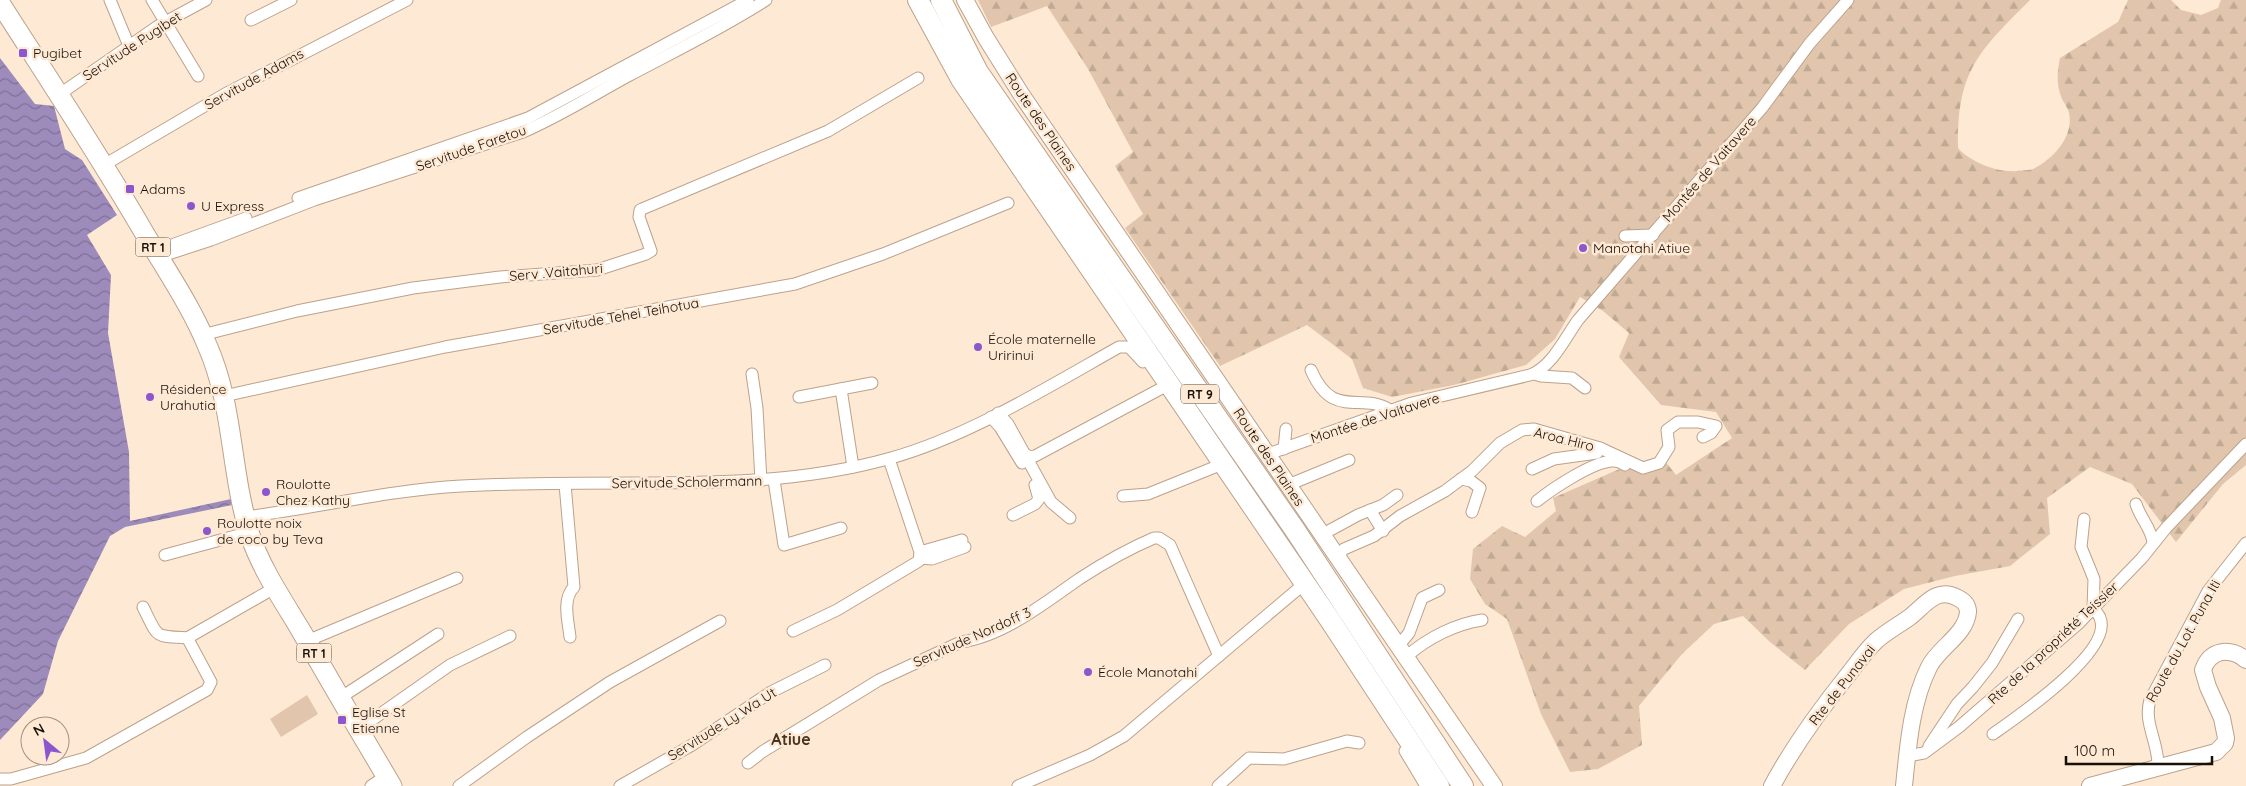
<svg xmlns="http://www.w3.org/2000/svg" width="2246" height="786" font-family="Quicksand,sans-serif">
<style>
.grass{fill:#e1c6ad}
.forest{fill:url(#forest-firs)}
.water{fill:url(#water-waves)}
.lines{fill:none;stroke-linecap:round;stroke-linejoin:round}
.minor-casing{stroke:#bba28b;stroke-width:13}
.secondary-casing{stroke:#bba28b;stroke-width:18}
.primary-casing{stroke:#bba28b;stroke-width:21}
.trunk-casing{stroke:#bba28b;stroke-width:22}
.minor{stroke:#fff;stroke-width:11}
.secondary{stroke:#fff;stroke-width:16}
.primary{stroke:#fff;stroke-width:19}
.trunk{stroke:#fff;stroke-width:20}
.poi-dot{fill:#8b56ce;stroke:#fee9d5;stroke-width:2}
.labels{text-anchor:middle;dominant-baseline:central;stroke-width:5;stroke-linejoin:round;paint-order:stroke}
.shield{fill:#fee9d5;stroke:#5d5145;stroke-width:1}
.shield-label{font-size:12px;font-weight:bold;fill:#181007}
.street-label{font-size:14px;fill:#181007;stroke:#fee9d5}
.poi-label{font-size:14px;fill:#181007;stroke:#fee9d5;text-anchor:start}
.quarter-label{font-size:16px;font-weight:bold;fill:#48341f;stroke:#fee9d5}
</style>
<defs>
<pattern id="forest-firs" width="22" height="20" patternUnits="userSpaceOnUse" patternTransform="scale(1.25)"><rect width="22" height="20" fill="#e1c6ad"/><path d="M5 1l3.5 6h-7zM16 11l3.5 6h-7z" fill="#c0a993"/></pattern>
<pattern id="water-waves" width="16" height="10" patternUnits="userSpaceOnUse" patternTransform="scale(1.25)"><rect width="16" height="10" fill="#9d8bbb"/><path d="M0 5q4-4 8 0t8 0" fill="none" stroke="#7f7096"/></pattern>
</defs>
<rect width="100%" height="100%" fill="#fee9d5"/>
<path class="grass" d="M307,695L318,714L281,737L270,719Z"/>
<path class="forest" d="M978,0H2030C1978,52 1957,71 1958,148C1970,162 1998,173 2017,171C2022,170 2031,171 2035,168C2054,158 2074,136 2069,113C2068,108 2064,103 2062,99C2056,84 2057,73 2060,58L2118,22L2128,0H2171L2181,10L2201,15L2218,8L2221,0H2246V465L2223,484L2176,542L2132,484L2090,467L2047,498L2050,534L2010,566L1955,576L1904,589L1849,624L1805,670L1770,642L1743,616L1714,624L1682,654L1639,706L1642,745L1598,769L1570,772L1541,714L1507,619L1485,604L1470,579L1473,549L1502,526L1525,537L1556,511L1553,498L1624,467L1661,456L1676,475L1732,438L1716,412L1661,405L1619,357L1629,333L1603,311L1580,297L1555,339L1526,365L1454,385L1392,397L1363,388L1352,359L1307,325L1220,366L1125,228L1143,214L1115,166L1133,152L1088,69L1047,6L991,27Z"/>
<path class="water" d="M0,58L35,104L54,106L65,149L82,160L117,215L87,235L111,275L108,333L129,452L130,521L231,499L232,505L125,527L110,536L58,641L43,694L0,740Z"/>
<g class="lines">
<defs>
<g id="minor">
<path d="M110,0L129,46"/>
<path d="M152,0L198,76"/>
<path d="M251,20L291,0"/>
<path d="M60,94L158,26L206,0"/>
<path d="M104,165L225,94L407,0"/>
<path d="M298,198L528,118L748,0"/>
<path d="M1625,236L1653,235"/>
<path d="M169,246L246,218"/>
<path d="M159,257L211,240L314,200L523,132C560,116 593,95 628,76C675,51 721,29 766,0"/>
<path d="M202,335L297,311L413,288L500,277L597,270L646,254L651,251L639,217L640,210L642,209L828,131L918,78"/>
<path d="M1311,370C1333,421 1361,391 1390,410"/>
<path d="M752,374L757,408L761,481"/>
<path d="M1534,374L1541,376L1572,378L1585,388"/>
<path d="M841,389L853,467"/>
<path d="M224,396L445,347L795,284L883,254L1008,203"/>
<path d="M799,397L872,383"/>
<path d="M998,413L1008,424L1051,502L1070,518"/>
<path d="M991,417L1000,427L1022,463"/>
<path d="M1284,449L1286,429"/>
<path d="M1025,454L1030,457L1035,456L1162,388"/>
<path d="M1268,454L1412,403L1530,375C1552,367 1565,338 1578,320L1762,108L1810,43L1848,0"/>
<path d="M1532,469L1554,459L1597,453L1600,448"/>
<path d="M1461,479L1471,481L1480,488L1472,512"/>
<path d="M774,480L784,545L841,528"/>
<path d="M565,484L574,587C562,599 568,620 570,637"/>
<path d="M1288,485L1349,460"/>
<path d="M1123,496L1148,494L1215,467"/>
<path d="M1537,501C1552,489 1595,460 1614,461C1617,461 1622,463 1625,465"/>
<path d="M2136,504C2140,518 2152,529 2153,543"/>
<path d="M1370,510L1383,531"/>
<path d="M1013,515L1035,504L1039,499L1035,485"/>
<path d="M245,517C317,508 389,490 461,486C518,483 576,483 634,483C720,483 806,482 891,458C969,436 1048,387 1119,347H1129L1143,362"/>
<path d="M1323,534L1358,515L1383,505L1397,495"/>
<path d="M920,552L962,540"/>
<path d="M165,555L250,532"/>
<path d="M1338,556L1344,549L1374,536L1400,516L1445,491L1472,471L1500,443L1522,430L1534,429L1600,448L1643,468L1659,463L1669,447L1667,430L1678,422H1698L1716,426L1711,433L1703,437"/>
<path d="M921,558L932,559L965,547"/>
<path d="M143,607C159,639 153,636 189,638"/>
<path d="M793,631L837,610L919,561L920,552L889,459"/>
<path d="M307,641L457,578"/>
<path d="M1399,645L1409,633L1422,598L1439,590"/>
<path d="M1407,656C1428,638 1455,624 1482,620"/>
<path d="M340,698L438,634"/>
<path d="M359,729L450,665L510,636"/>
<path d="M1993,734C2017,717 2114,651 2100,618C2099,614 2095,611 2093,608L2094,579L2081,547L2084,519"/>
<path d="M1929,746L1957,704L1973,687L1992,663L2018,619"/>
<path d="M1405,751L1426,786"/>
<path d="M1907,756L1924,753L1959,727L2079,623L2142,558L2166,528L2246,444"/>
<path d="M748,763L762,752L879,680L961,642C1003,636 1045,603 1079,579C1102,564 1128,549 1154,538H1159L1170,545L1219,656"/>
<path d="M2158,767C2159,743 2143,723 2150,700L2208,591L2246,543"/>
<path d="M0,779H11L86,758L207,690L211,682L189,641V637L276,587"/>
<path d="M371,786L386,776"/>
<path d="M459,786L527,737L610,682L720,621"/>
<path d="M620,786L692,745L771,692L825,665"/>
<path d="M1018,786L1090,755L1124,736L1298,589"/>
<path d="M1218,786L1249,758L1284,759L1347,741L1359,743"/>
</g>
<g id="secondary">
<path d="M965,0L986,38L1021,94L1494,786"/>
<path d="M1772,786C1793,747 1819,711 1847,676C1856,665 1865,651 1876,641C1886,632 1899,625 1910,617C1925,605 1937,586 1958,598C1964,601 1968,606 1968,612C1966,635 1938,648 1929,667C1911,703 1908,747 1904,786"/>
<path d="M2090,786L2216,752L2225,743L2226,738L2222,718L2208,687L2203,670C2210,649 2230,647 2246,660"/>
</g>
<path id="primary" d="M0,3C48,78 97,152 142,229C164,267 190,304 207,345C234,405 230,472 250,535C261,568 282,599 300,629C330,681 361,734 392,786"/>
<g id="trunk">
<path d="M918,0L961,79L1330,620L1439,786"/>
<path d="M941,0L978,72L1295,530L1463,786"/>
</g>
</defs>
<use href="#minor" class="minor-casing"/>
<use href="#secondary" class="secondary-casing"/>
<use href="#primary" class="primary-casing"/>
<use href="#trunk" class="trunk-casing"/>
<use href="#minor" class="minor"/>
<use href="#secondary" class="secondary"/>
<use href="#primary" class="primary"/>
<use href="#trunk" class="trunk"/>
</g>
<g class="poi-dot">
<rect x="18" y="48" width="10" height="10" rx="2.5"/>
<rect x="125" y="184" width="10" height="10" rx="2.5"/>
<circle cx="191" cy="206" r="5"/>
<circle cx="1583" cy="248" r="5"/>
<circle cx="978" cy="347" r="5"/>
<circle cx="150" cy="397" r="5"/>
<circle cx="266" cy="492" r="5"/>
<circle cx="207" cy="531" r="5"/>
<circle cx="1088" cy="672" r="5"/>
<rect x="337" y="715" width="10" height="10" rx="2.5"/>
</g>
<g class="labels">
<g class="shield">
<rect x="135.5" y="237.5" width="35" height="19" rx="4"/>
<rect x="1181" y="384.5" width="38" height="19" rx="4"/>
<rect x="296.5" y="643.5" width="35" height="19" rx="4"/>
</g>
<g class="shield-label">
<text x="153" y="247">RT 1</text>
<text x="1200" y="394">RT 9</text>
<text x="314" y="653">RT 1</text>
</g>
<g class="street-label">
<text transform="translate(132 46) rotate(-33)">Servitude Pugibet</text>
<text transform="translate(254 79) rotate(-29)">Servitude Adams</text>
<text transform="translate(1041 122) rotate(56)">Route des Plaines</text>
<text transform="translate(471 148) rotate(-19)">Servitude Faretou</text>
<text transform="translate(1709 169) rotate(-49)">Montée de Vaitavere</text>
<text transform="translate(556 272) rotate(-5)">Serv .Vaitahuri</text>
<text transform="translate(621 316) rotate(-10)">Servitude Tehei Teihotua</text>
<text transform="translate(1375 418) rotate(-18)">Montée de Vaitavere</text>
<text transform="translate(1564 439) rotate(14)">Aroa Hiro</text>
<text transform="translate(1269 457) rotate(56)">Route des Plaines</text>
<text transform="translate(687 482) rotate(-1)">Servitude Scholermann</text>
<text transform="translate(972 637) rotate(-24)">Servitude Nordoff 3</text>
<text transform="translate(2183 641) rotate(-61)">Route du Lot. Puna Iti</text>
<text transform="translate(2053 643) rotate(-43)">Rte de la propriété Teissier</text>
<text transform="translate(1842 685) rotate(-52)">Rte de Punavai</text>
<text transform="translate(722 724) rotate(-32)">Servitude Ly Wa Ut</text>
</g>
<g class="poi-label">
<text x="33" y="53">Pugibet</text>
<text x="140" y="189">Adams</text>
<text x="201" y="206">U Express</text>
<text x="1593" y="248">Manotahi Atiue</text>
<text x="988" y="339">École maternelle<tspan x="988" dy="16">Uririnui</tspan></text>
<text x="160" y="389">Résidence<tspan x="160" dy="16">Urahutia</tspan></text>
<text x="276" y="484">Roulotte<tspan x="276" dy="16">Chez Kathy</tspan></text>
<text x="217" y="523">Roulotte noix<tspan x="217" dy="16">de coco by Teva</tspan></text>
<text x="1098" y="672">École Manotahi</text>
<text x="352" y="712">Eglise St<tspan x="352" dy="16">Etienne</tspan></text>
</g>
<g class="quarter-label">
<text x="791" y="739">Atiue</text>
</g>
</g>
<g transform="translate(45 741) rotate(331)"><circle r="24" fill="#fee9d5" stroke="#a29283"/>
<path d="M0-4L9 19L0 12L-9 19Z" fill="#8b56ce"/>
<text y="-8" font-size="14" font-weight="bold" text-anchor="middle" fill="#181007">N</text>
</g>
<path d="M2066 756v8h146v-8" fill="none" stroke="#181007" stroke-width="2.5"/>
<text x="2074" y="756" font-size="15" fill="#181007" stroke="#fee9d5" stroke-width="4" paint-order="stroke">100 m</text>
</svg>
